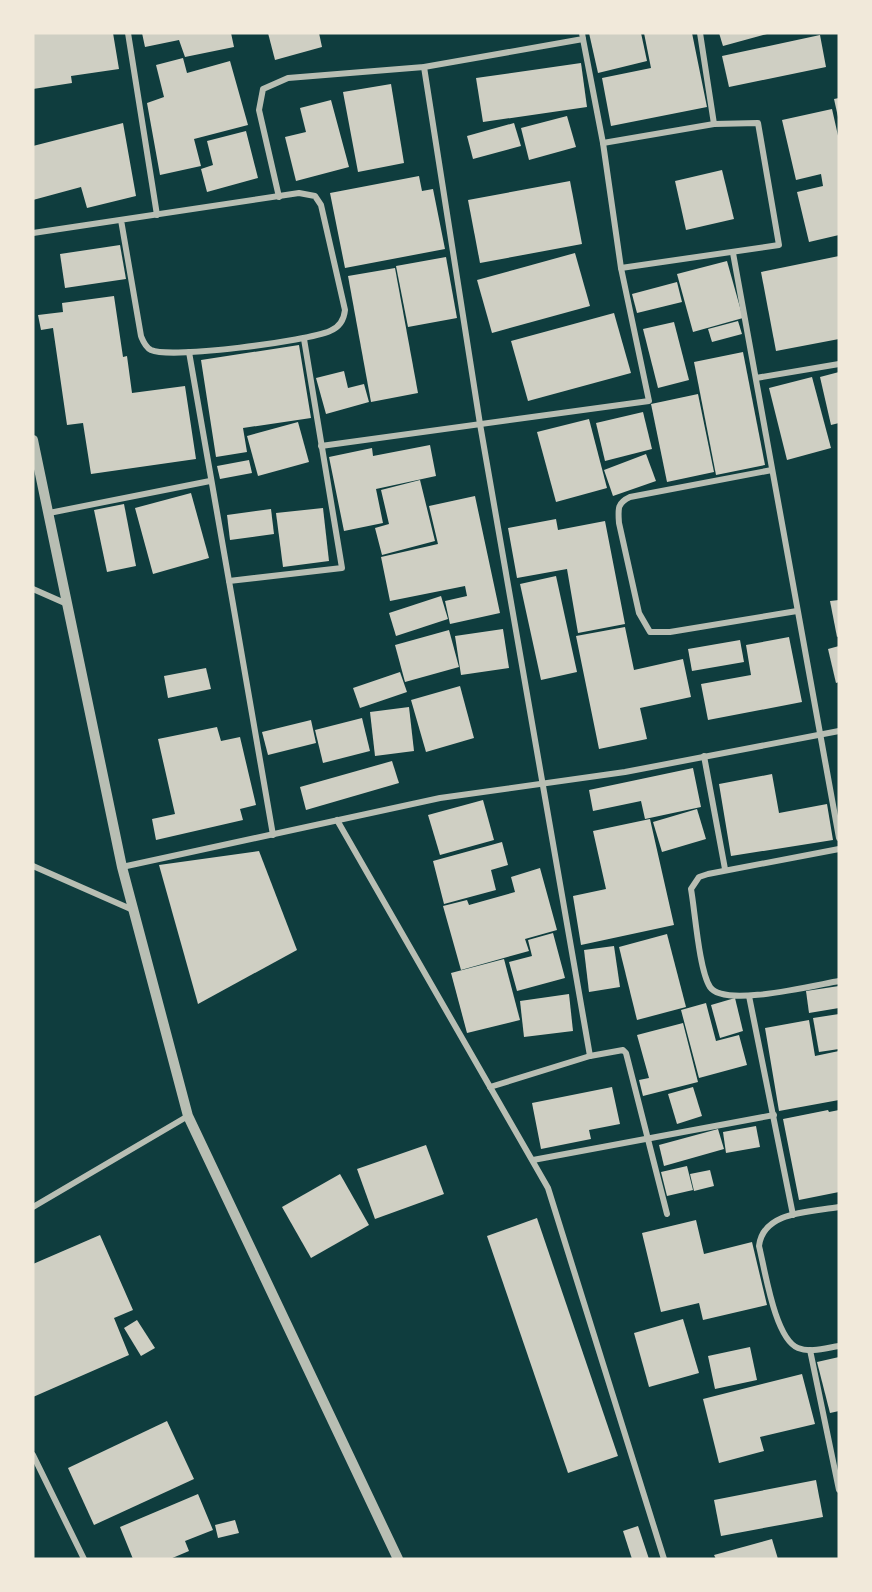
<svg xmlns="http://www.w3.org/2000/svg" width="872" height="1592" font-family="'Sofia Sans Condensed',sans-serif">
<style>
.building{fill:#cfcfc3}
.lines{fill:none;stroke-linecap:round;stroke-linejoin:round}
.minor{stroke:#b8beb3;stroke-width:6}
.tertiary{stroke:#b8beb3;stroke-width:10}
</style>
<rect width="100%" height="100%" fill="#0f3d3e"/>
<g class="building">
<path d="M33,33H113L119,69L71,76L72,83L33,89Z"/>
<path d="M142,33H231L234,47L185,57L179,40L145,47Z"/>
<path d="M268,33H319L322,47L275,60Z"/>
<path d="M589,33H641L647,61L598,73Z"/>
<path d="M644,33H692L707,107L611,126L602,78L651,68Z"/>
<path d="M719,33H767V34L723,46Z"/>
<path d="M820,35L826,67L729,87L722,56Z"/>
<path d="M183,58L187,73L230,61L248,125L194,139L201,166L160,175L147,103L164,97L156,65Z"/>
<path d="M581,63L587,107L483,122L476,78Z"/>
<path d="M391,84L404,163L358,172L343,92Z"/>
<path d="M839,98V116L838,117L834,99Z"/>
<path d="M331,100L349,167L296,181L285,137L306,132L300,108Z"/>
<path d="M832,109L839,140V235L809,242L797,192L823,186L821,174L796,180L782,120Z"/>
<path d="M567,116L576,147L529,160L521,128Z"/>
<path d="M123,123L136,196L87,208L81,187L33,200V146Z"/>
<path d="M514,123L521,146L473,159L467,136Z"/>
<path d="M246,131L258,178L207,192L201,169L213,165L207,141Z"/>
<path d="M722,170L734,219L686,230L675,181Z"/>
<path d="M419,176L422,191L433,189L445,249L345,268L330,193Z"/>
<path d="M570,181L582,244L480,263L468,200Z"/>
<path d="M120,245L126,279L65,288L60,254Z"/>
<path d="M575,253L590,306L492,333L477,280Z"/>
<path d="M839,256V339L776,351L761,272Z"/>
<path d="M446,257L457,318L408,327L396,266Z"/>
<path d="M727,261L743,318L693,332L677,274Z"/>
<path d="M395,268L418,393L371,402L348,276Z"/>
<path d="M677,282L682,302L637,313L632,294Z"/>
<path d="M114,296L123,357L127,356L132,393L185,386L196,459L91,474L83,423L67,425L53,328L41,330L38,315L63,312L62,303Z"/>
<path d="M614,313L631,373L528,401L511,341Z"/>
<path d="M738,321L742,334L712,342L708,329Z"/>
<path d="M674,322L689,380L658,388L643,329Z"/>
<path d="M299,345L311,418L243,428L247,452L216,457L201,360Z"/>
<path d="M743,352L765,465L716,475L694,362Z"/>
<path d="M344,371L348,388L364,384L369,402L326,414L316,378Z"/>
<path d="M839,372V423L831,425L820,377Z"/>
<path d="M812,377L831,448L787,460L769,388Z"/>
<path d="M698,394L714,472L667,482L651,404Z"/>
<path d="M643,412L652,449L605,461L596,423Z"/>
<path d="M589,419L607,488L556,502L537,432Z"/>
<path d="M298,422L309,462L258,476L247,436Z"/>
<path d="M430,445L436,476L376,489L383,523L344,531L329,457L372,448L373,456Z"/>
<path d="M646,454L656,481L613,496L604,470Z"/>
<path d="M249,460L252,473L220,479L217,466Z"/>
<path d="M420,480L435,541L382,555L375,528L389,524L381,490Z"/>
<path d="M191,493L209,558L153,574L135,508Z"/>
<path d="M475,496L500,613L450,624L445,601L467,596L465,586L390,601L381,557L438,544L429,506Z"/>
<path d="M124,504L136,566L107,572L94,510Z"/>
<path d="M323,508L329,561L283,567L276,513Z"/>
<path d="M271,509L274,534L230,540L227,515Z"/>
<path d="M556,519L558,530L605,521L625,624L578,633L567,569L517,578L508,528Z"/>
<path d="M556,576L577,672L541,680L520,584Z"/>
<path d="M441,596L448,619L396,636L389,613Z"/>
<path d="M839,600V636L837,637L830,601Z"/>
<path d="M625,627L634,670L683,659L691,697L640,708L647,739L599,749L576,636Z"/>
<path d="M503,629L509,668L461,675L455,636Z"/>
<path d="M449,630L459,667L405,682L395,645Z"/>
<path d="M789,637L802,702L708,720L701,684L751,675L746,645Z"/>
<path d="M740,640L744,662L692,671L688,649Z"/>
<path d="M839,646V682L836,683L828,649Z"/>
<path d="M206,668L211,689L168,698L164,676Z"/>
<path d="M400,672L407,692L360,708L353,688Z"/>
<path d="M460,686L474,738L426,752L411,700Z"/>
<path d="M409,707L414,751L375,756L370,712Z"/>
<path d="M362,718L370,751L323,763L315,730Z"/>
<path d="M311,720L316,743L268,755L262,732Z"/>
<path d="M217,727L221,741L240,737L256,805L240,809L243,820L156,840L152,819L175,814L158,739Z"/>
<path d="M392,761L399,783L306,810L300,787Z"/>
<path d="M693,768L701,807L645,819L641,801L593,811L589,790Z"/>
<path d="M772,774L779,813L827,804L833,840L731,856L719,784Z"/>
<path d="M483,800L494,840L440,855L428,815Z"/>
<path d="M697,809L706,839L662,852L653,822Z"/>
<path d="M650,819L674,925L581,945L573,896L606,889L593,831Z"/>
<path d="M502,842L508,865L491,870L496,890L444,904L433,861Z"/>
<path d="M259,851L297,950L198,1004L159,865Z"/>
<path d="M540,868L557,930L525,939L529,951L461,970L443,906L467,900L469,905L515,892L511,877Z"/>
<path d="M553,933L565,978L517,991L509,962L532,956L528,940Z"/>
<path d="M667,934L686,1007L637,1020L619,947Z"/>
<path d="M614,946L620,987L589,992L584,950Z"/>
<path d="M504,959L520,1020L467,1033L451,973Z"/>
<path d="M839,986V1008L809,1013L806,991Z"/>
<path d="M569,994L573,1031L524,1037L520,1001Z"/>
<path d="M735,998L743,1031L720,1038L711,1005Z"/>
<path d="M706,1003L716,1041L739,1035L747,1065L699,1078L681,1010Z"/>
<path d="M839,1014V1049L819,1052L813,1018Z"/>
<path d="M809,1020L815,1056L839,1051V1100L779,1111L765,1028Z"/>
<path d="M683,1023L698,1082L643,1096L639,1080L649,1078L637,1035Z"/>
<path d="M612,1087L620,1124L589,1130L591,1139L541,1149L532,1103Z"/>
<path d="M693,1087L702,1116L677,1124L668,1094Z"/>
<path d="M828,1110L829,1112L839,1110V1192L799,1200L783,1119Z"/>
<path d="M756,1126L760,1147L726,1153L723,1132Z"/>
<path d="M718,1129L724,1149L664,1166L659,1145Z"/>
<path d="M426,1145L444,1194L375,1219L357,1169Z"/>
<path d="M687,1166L693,1190L667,1196L661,1172Z"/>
<path d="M710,1170L714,1186L694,1191L690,1174Z"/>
<path d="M340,1174L369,1225L311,1258L282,1207Z"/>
<path d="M537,1218L618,1456L568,1473L487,1236Z"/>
<path d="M696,1220L704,1254L752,1242L767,1305L703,1320L699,1303L661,1312L642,1233Z"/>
<path d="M100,1235L133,1310L114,1318L129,1355L33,1397V1264Z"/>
<path d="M683,1319L699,1373L649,1387L634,1333Z"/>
<path d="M137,1320L155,1348L141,1356L124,1328Z"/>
<path d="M750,1347L757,1380L715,1389L708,1356Z"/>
<path d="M839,1357V1411L830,1413L817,1362Z"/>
<path d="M802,1374L815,1424L760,1437L764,1451L719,1463L703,1399Z"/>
<path d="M167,1421L194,1479L94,1525L68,1468Z"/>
<path d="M816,1480L823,1517L721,1536L714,1500Z"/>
<path d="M198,1494L213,1530L185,1541L189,1551L170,1559H133L120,1527Z"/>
<path d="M235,1520L239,1533L218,1538L215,1525Z"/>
<path d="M638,1526L649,1559H632L623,1531Z"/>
<path d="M772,1539L778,1559H716L714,1555Z"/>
</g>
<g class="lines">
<g class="minor">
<path d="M128,33L157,215"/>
<path d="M700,33L714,124"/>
<path d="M424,67L480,424L590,1056"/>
<path d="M603,143L714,124L758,123L779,245L621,268"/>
<path d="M279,197L259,110L263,89L288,78L424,67L583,39L582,33"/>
<path d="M33,233L299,193L315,196L321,205L345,310C344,320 340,327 330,331C308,341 171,359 151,350C145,347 143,341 141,336L121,220"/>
<path d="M733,253L839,838"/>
<path d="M189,352L229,581"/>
<path d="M756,378L839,364"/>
<path d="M321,446L649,401L621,268L603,143L583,39"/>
<path d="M772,470L630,497C617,503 618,509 619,523L639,613L650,632H670L797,611"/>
<path d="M49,513L210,481"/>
<path d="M33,589L67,604"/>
<path d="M704,756L725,869"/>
<path d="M337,820L548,1188L664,1559"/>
<path d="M273,835L229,581L342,568L304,339"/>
<path d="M839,849L708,874L699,877L691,889C695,911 699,970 710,987C724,1008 815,985 839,981"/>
<path d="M33,866L133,910"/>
<path d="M122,867L440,798L625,772L839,731"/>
<path d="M749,996L793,1215"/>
<path d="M490,1087L590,1056L623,1050L626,1053L667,1214"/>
<path d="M533,1160L774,1115"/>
<path d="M33,1207L188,1116"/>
<path d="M839,1207C810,1212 763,1211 759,1246C765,1270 775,1339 798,1348C810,1353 826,1348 839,1346"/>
<path d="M810,1350L839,1490"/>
<path d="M33,1455L84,1559"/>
</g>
<path class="tertiary" d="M33,440L122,867L188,1116L398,1559"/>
</g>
<rect width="872" height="1592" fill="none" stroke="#f1e9da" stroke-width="69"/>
</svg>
